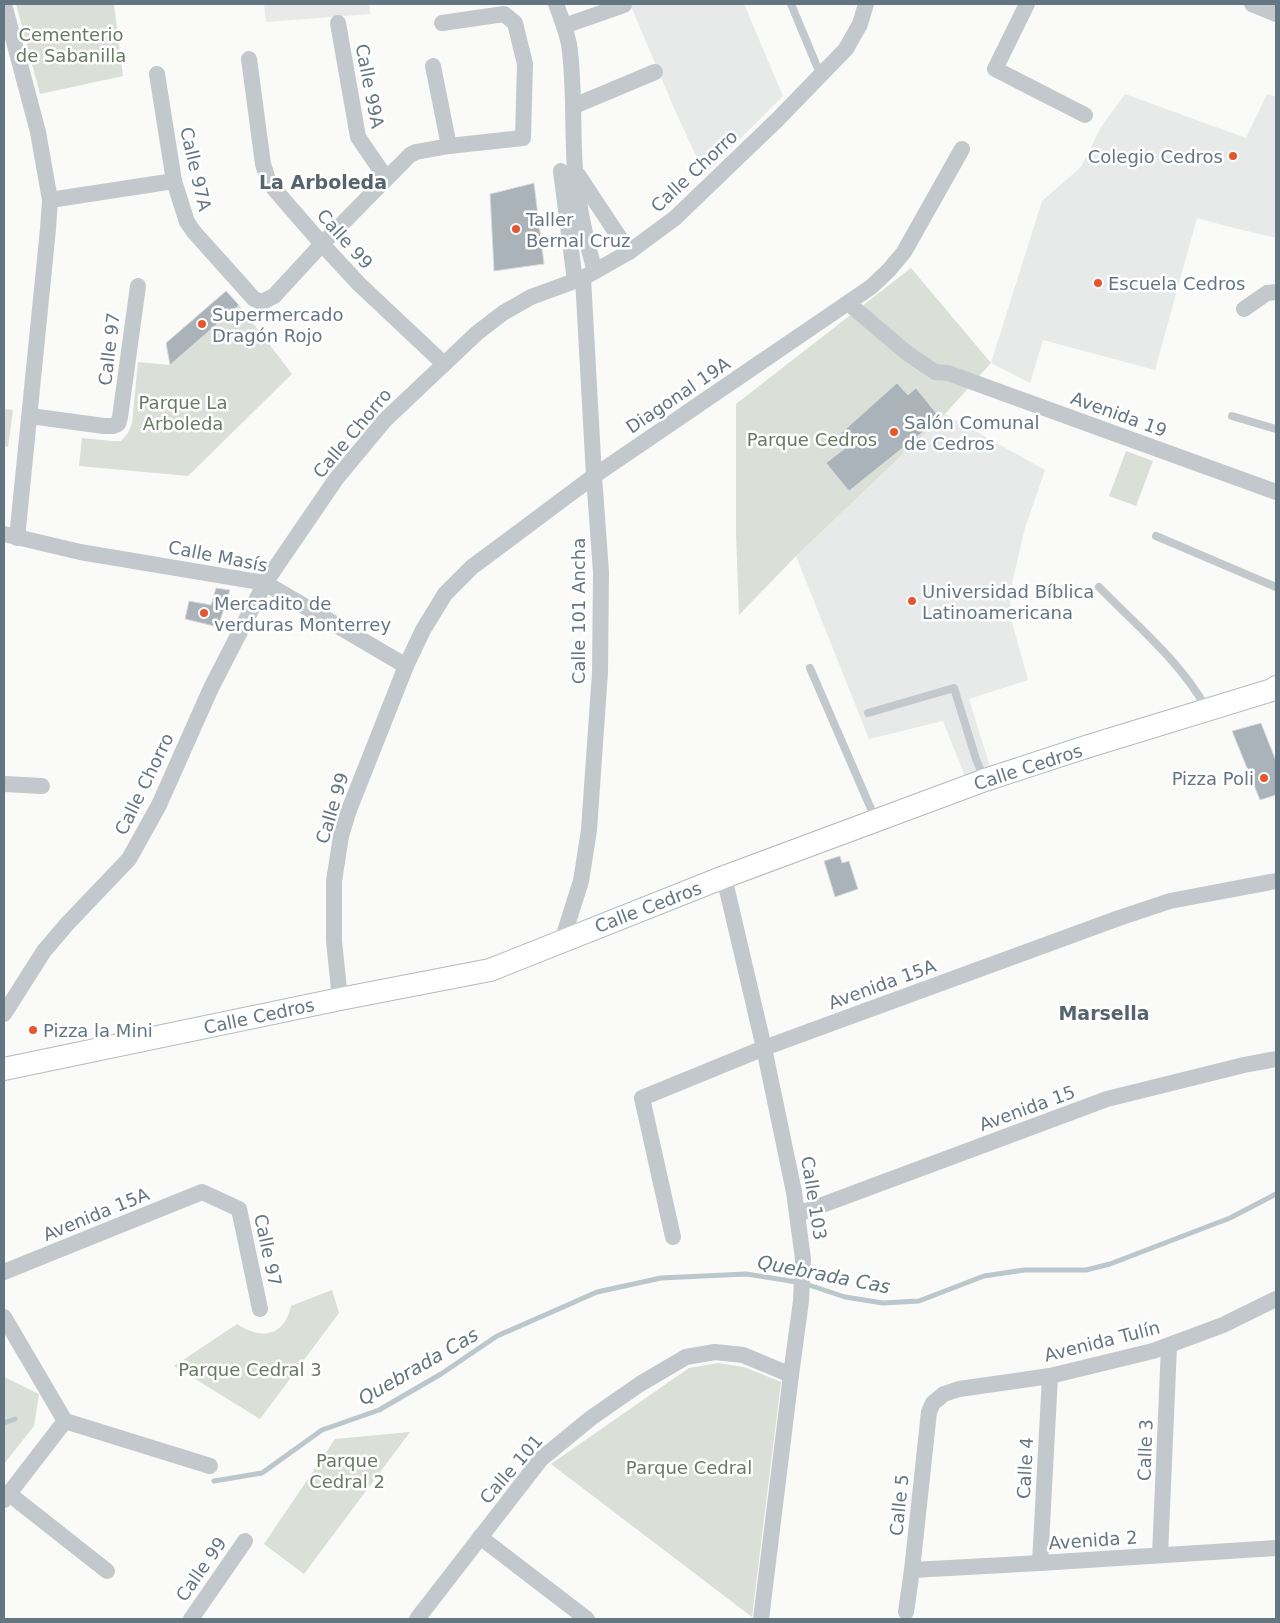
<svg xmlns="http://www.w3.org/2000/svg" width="1280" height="1623" font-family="'DejaVu Sans',sans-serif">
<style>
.built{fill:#e8e9e9}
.green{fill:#dadfd7}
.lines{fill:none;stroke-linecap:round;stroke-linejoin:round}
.stream{stroke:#bbc7cb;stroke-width:5}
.building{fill:#aab3b9;stroke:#dcdcda}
.secondary-casing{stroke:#b3babf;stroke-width:24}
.lane{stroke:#c3c8cc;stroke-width:8}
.street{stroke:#c3c8cc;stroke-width:16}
.secondary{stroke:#fff;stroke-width:22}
.poi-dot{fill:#e4572e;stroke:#fff;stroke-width:2}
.labels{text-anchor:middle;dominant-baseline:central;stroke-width:5;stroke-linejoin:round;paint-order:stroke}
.park-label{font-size:18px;fill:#687a64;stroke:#fff}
.street-label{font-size:18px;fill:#657683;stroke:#fff}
.poi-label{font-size:18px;fill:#657683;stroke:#fff;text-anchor:start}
.neighbourhood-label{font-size:19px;font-weight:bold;fill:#57646e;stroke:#fff}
.water-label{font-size:19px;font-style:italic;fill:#60757c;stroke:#fff}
</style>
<rect width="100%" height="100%" fill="#fafaf8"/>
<g class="built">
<path d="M264,4H369L371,14L266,22Z"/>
<path d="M630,4H744L783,96L709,170L699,162L677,115Z"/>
<path d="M1125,94L1246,138L1267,94L1276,97V238L1226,226L1197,218L1155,370L1043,340L1030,383L991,363L1042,201L1081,167L1101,127Z"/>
<path d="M945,414L1045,470L1025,528L1011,587L1010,615L1028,680L969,699L991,770L966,779L943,721L869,739L796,556Z"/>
</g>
<g class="green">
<path d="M16,4H114L123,76L40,94Z"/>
<path d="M911,268L991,363L945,414L796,556L739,615L736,534V404Z"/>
<path d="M239,305L292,374L188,476L79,466L82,438L112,441H121L128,433L132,423L138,362L170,365Z"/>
<path d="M4,409L13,410L8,447L4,446Z"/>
<path d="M1126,451L1153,461L1136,506L1109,496Z"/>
<path d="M332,1290L339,1313L260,1419L174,1366L237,1324C261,1340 284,1337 291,1306Z"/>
<path d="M718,1363L744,1367L781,1382L752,1617L551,1464L689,1368Z"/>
<path d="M4,1377L39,1394L34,1426L4,1464Z"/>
<path d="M410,1432L304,1574L264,1544L335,1439Z"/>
</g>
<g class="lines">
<g class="stream">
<path d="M4,1423L15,1419"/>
<path d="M214,1481L262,1473L322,1430L379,1410L441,1374L497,1336L597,1292L661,1278L746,1274L803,1283L845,1297L883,1303L919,1301L984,1276L1024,1270H1086L1110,1264L1230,1218L1276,1194"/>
</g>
</g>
<g class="building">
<path d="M534,183L544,264L494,271L490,194Z"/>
<path d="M226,291L239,305L170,365L166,343Z"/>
<path d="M897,383L908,395L916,388L940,418L849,491L826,463L848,446L839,435Z"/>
<path d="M216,588L230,590L218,627L185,619L189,601L211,605Z"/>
<path d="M1261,723L1276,761V795L1260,800L1232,731Z"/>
<path d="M840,856L842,863L849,861L858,889L835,897L824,861Z"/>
</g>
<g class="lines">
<defs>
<path id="secondary" d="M4,1069L340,999L490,970L724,877L985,780L1089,746L1272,690L1276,687"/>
</defs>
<use href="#secondary" class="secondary-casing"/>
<g class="lane">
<path d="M791,4L821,76"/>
<path d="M1232,416L1276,429"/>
<path d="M1156,536L1276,587"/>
<path d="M1099,587C1135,624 1182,663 1206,708"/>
<path d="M810,668L875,818"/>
<path d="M868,713L954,688L976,759L984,778"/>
</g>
<g class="street">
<path d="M4,4L38,132L50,200L48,229L17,538"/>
<path d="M556,4C561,17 566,30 569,44C575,86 572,128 575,170C578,204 585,238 595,271"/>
<path d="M1027,4L995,69L1085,115"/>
<path d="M1252,4L1276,14"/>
<path d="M338,23L358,137L386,178"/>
<path d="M564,26L624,5"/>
<path d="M249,59L263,164L269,183L322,244L359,284L444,364"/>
<path d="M433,66L449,146"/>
<path d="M157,74L174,181L187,222L194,232L254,299L262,302L274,296L322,244L410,155L416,152L449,146L523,138L525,64L515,23L504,14L442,23"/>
<path d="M574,106L655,72"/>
<path d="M561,171L575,281"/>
<path d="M578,175L629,252"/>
<path d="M50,200L174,181"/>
<path d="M848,303L907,353L935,372L948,373L1276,492"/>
<path d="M1244,309L1267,293L1276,292"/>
<path d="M30,416L104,426H113L118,424L120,417L138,286"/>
<path d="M4,534L80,552L265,583L406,666"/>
<path d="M4,784L42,786"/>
<path d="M724,877L764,1048L794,1192L803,1259L801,1301L791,1375L761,1619"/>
<path d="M562,941L581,881L589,830L600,672L601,572L594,476L583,278"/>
<path d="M340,999L334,941V881L341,836L349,810L406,666L423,630L445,594L472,567L594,476L871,287L889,270L904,252L962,149"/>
<path d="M4,1014L44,951L67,924L129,859L159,805L211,688L265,583L336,479L385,420L477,333L503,313L531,297L583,278L629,252L675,218L777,120L846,49L860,24L866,4"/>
<path d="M798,1214L1107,1099L1244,1065L1276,1059"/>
<path d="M673,1237L642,1098L764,1048L1119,918L1170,901L1276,881"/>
<path d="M4,1272L202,1192L239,1209L260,1309"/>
<path d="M4,1317L65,1421L4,1500"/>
<path d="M65,1421L210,1466"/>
<path d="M8,1493L107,1571"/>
<path d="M480,1537L587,1619"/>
<path d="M1160,1555L1169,1346"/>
<path d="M1040,1563L1050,1376"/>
<path d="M912,1570L1040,1563L1276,1548"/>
<path d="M906,1612L912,1570L929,1412L933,1403L944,1394L959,1389L1050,1376L1153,1351L1223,1325L1276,1299"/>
<path d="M191,1619L245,1541"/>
<path d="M417,1619L541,1459L591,1418L640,1384L686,1357L715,1352L743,1355L791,1375"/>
</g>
<use href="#secondary" class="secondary"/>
</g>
<g class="poi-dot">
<circle cx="1233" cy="156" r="5"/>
<circle cx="516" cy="229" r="5"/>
<circle cx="1098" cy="283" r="5"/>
<circle cx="202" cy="324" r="5"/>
<circle cx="894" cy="432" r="5"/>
<circle cx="912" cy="601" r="5"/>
<circle cx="204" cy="613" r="5"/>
<circle cx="1264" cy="778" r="5"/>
<circle cx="33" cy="1030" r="5"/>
</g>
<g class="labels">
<g class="park-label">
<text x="71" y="34">Cementerio<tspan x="71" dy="21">de Sabanilla</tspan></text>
<text x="183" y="402">Parque La<tspan x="183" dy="21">Arboleda</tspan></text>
<text x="812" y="439">Parque Cedros</text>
<text x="250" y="1369">Parque Cedral 3</text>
<text x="347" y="1460">Parque<tspan x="347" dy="21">Cedral 2</tspan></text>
<text x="689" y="1467">Parque Cedral</text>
</g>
<g class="street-label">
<text transform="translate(370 86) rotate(79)">Calle 99A</text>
<text transform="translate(196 169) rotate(77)">Calle 97A</text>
<text transform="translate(694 171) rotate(-43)">Calle Chorro</text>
<text transform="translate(345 239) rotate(48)">Calle 99</text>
<text transform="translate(109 349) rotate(-83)">Calle 97</text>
<text transform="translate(678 395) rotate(-34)">Diagonal 19A</text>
<text transform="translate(1119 414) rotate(20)">Avenida 19</text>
<text transform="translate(352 433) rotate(-50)">Calle Chorro</text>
<text transform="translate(218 556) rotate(11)">Calle Masís</text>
<text transform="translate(578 611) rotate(-90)">Calle 101 Ancha</text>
<text transform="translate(1028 767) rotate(-18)">Calle Cedros</text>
<text transform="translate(144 784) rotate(-64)">Calle Chorro</text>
<text transform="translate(332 808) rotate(-73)">Calle 99</text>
<text transform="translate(648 907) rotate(-21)">Calle Cedros</text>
<text transform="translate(882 984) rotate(-20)">Avenida 15A</text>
<text transform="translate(259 1016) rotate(-12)">Calle Cedros</text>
<text transform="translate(1027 1108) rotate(-20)">Avenida 15</text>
<text transform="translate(814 1198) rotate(81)">Calle 103</text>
<text transform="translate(96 1214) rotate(-22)">Avenida 15A</text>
<text transform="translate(268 1250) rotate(78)">Calle 97</text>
<text transform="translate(1102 1341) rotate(-14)">Avenida Tulín</text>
<text transform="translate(1145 1450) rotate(-88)">Calle 3</text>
<text transform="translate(1025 1468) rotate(-87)">Calle 4</text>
<text transform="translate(511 1469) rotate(-49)">Calle 101</text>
<text transform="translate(899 1505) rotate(-84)">Calle 5</text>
<text transform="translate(1093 1540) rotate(-4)">Avenida 2</text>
<text transform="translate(201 1569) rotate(-55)">Calle 99</text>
</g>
<g class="poi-label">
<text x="1223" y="156" text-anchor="end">Colegio Cedros</text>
<text x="526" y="219">Taller<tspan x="526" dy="21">Bernal Cruz</tspan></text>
<text x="1108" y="283">Escuela Cedros</text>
<text x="212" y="314">Supermercado<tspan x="212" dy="21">Dragón Rojo</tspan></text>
<text x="904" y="422">Salón Comunal<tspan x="904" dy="21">de Cedros</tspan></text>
<text x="922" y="591">Universidad Bíblica<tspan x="922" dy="21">Latinoamericana</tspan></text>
<text x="214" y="603">Mercadito de<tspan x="214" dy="21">verduras Monterrey</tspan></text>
<text x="1254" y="778" text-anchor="end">Pizza Poli</text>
<text x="43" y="1030">Pizza la Mini</text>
</g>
<g class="neighbourhood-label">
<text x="323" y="182">La Arboleda</text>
<text x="1104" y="1013">Marsella</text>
</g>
<g class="water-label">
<text transform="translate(824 1274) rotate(11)">Quebrada Cas</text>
<text transform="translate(418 1366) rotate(-30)">Quebrada Cas</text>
</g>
</g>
<rect width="1280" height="1623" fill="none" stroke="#657683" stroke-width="10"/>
</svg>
